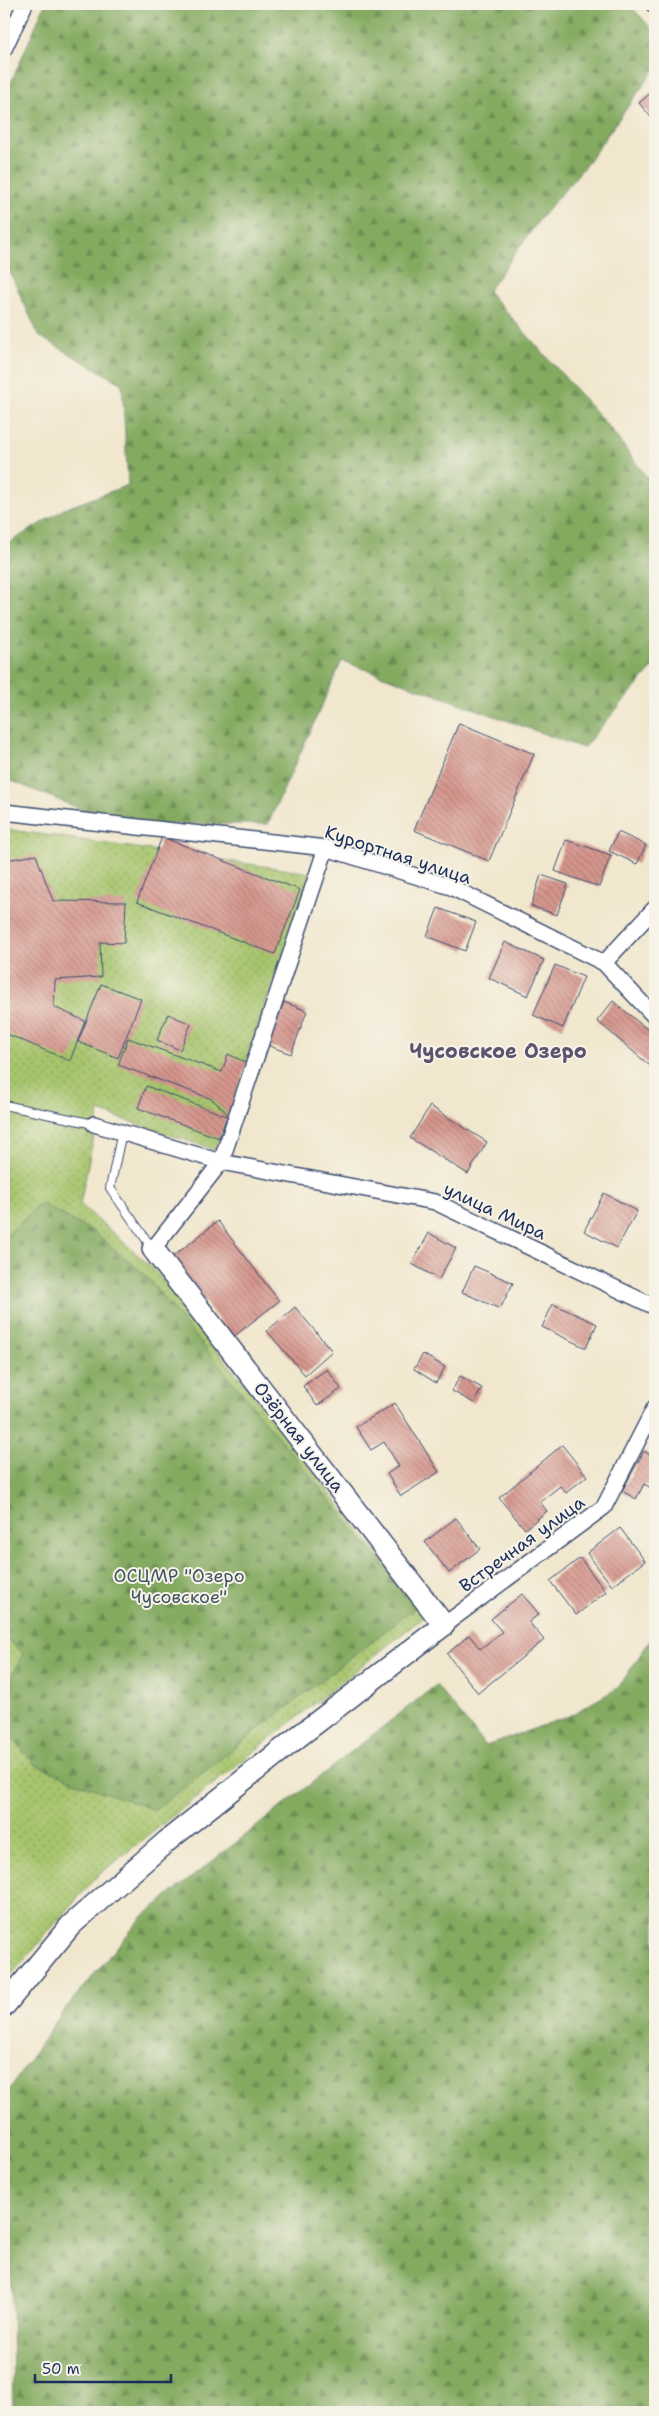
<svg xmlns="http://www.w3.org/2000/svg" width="659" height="2416" font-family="'Shantell Sans',sans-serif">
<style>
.grass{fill:url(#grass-dots);stroke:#607a65}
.forest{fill:url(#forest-firs);stroke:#506c5f}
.building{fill:url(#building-back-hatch)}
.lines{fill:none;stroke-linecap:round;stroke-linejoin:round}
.lane-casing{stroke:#3b4b6f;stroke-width:10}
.street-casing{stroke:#3b4b6f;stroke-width:18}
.secondary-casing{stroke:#3b4b6f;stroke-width:24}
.lane{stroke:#fff;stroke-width:8}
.street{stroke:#fff;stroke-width:15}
.secondary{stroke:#fff;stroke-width:21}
.labels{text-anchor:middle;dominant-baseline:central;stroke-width:4;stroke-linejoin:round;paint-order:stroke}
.street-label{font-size:18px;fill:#1b2f5e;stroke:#f7f3e8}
.park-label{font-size:18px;fill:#3e5462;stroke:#f7f3e8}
.quarter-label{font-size:20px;font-weight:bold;fill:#5c536e;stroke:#f7f3e8}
</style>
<defs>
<pattern id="grass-dots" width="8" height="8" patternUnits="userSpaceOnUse" patternTransform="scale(1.25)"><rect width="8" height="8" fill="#a6c46c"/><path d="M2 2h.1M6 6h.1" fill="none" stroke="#86a05c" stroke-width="1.8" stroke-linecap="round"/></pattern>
<pattern id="forest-firs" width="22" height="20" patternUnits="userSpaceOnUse" patternTransform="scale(1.25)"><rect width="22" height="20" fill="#84aa60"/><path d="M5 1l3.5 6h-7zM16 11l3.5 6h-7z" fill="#6b8b52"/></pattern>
<pattern id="building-back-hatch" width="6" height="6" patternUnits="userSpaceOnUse" patternTransform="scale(1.25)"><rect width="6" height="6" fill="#d6968d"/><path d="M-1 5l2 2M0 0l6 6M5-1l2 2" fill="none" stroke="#ad7b76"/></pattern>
</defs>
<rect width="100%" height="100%" fill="#f7f3e8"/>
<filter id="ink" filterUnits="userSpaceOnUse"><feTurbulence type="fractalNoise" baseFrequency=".02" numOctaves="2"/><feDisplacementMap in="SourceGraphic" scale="10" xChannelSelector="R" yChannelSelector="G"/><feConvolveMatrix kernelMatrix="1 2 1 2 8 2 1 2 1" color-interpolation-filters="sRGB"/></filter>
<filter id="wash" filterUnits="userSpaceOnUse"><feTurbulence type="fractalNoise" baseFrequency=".0096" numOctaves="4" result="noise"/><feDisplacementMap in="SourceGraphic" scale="20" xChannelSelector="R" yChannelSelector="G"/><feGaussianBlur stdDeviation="1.12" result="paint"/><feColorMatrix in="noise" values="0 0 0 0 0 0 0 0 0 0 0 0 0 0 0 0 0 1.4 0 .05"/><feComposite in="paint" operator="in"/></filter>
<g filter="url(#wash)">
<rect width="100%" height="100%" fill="#f1e7ce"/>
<path class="grass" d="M4,829L311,873L215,1150L99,1111L80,1204L153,1268L426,1615L96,1877L4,1983Z"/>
<g class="forest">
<path d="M45,4H629L655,32V69L585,166L539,220L488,291L609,427L655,488V665L583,748L342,661L268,824H175L124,827L12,781L4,779V546L64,509L128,485L122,384L39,336L6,264L4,99Z"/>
<path d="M40,1203L94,1232L145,1275L417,1606L155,1810L84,1785L35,1764L4,1729V1693L23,1653L4,1637V1238Z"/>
<path d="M655,1633V2412H13L12,2286L4,2199V2097L64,2010L144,1915L436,1685L486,1746L569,1716L618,1688Z"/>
</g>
<g id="blocks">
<g class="building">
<path d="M655,89V122L639,103Z"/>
<path d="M459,723L534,754L489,861L414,830Z"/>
<path d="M618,832L646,845L637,864L609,851Z"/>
<path d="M162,837L300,890L275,954L137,902Z"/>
<path d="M566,840L611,855L599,887L555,871Z"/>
<path d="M36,855L53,901L126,902L124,943L100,942L101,977L55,980L54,1007L85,1021L70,1061L7,1034L6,860Z"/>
<path d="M541,875L568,884L557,915L531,906Z"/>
<path d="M438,908L476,922L465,951L427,936Z"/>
<path d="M505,942L544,960L528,996L489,978Z"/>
<path d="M555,965L584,977L563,1028L533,1015Z"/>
<path d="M101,984L141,999L118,1058L78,1042Z"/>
<path d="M613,1001L655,1036V1070L597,1021Z"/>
<path d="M284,1002L307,1011L291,1054L267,1045Z"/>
<path d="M168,1014L191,1024L180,1050L157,1040Z"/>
<path d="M128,1038L222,1072L228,1054L247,1063L229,1115L212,1099L118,1065Z"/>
<path d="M146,1086L227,1116L219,1138L138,1108Z"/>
<path d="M430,1106L487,1142L468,1174L410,1138Z"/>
<path d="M604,1193L637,1211L617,1248L584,1231Z"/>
<path d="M218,1221L279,1301L232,1338L171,1258Z"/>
<path d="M429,1233L456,1248L439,1279L412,1264Z"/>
<path d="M474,1266L513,1283L500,1309L462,1292Z"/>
<path d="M553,1304L597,1324L586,1348L542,1327Z"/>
<path d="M295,1307L332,1351L305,1375L267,1331Z"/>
<path d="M423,1354L445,1367L436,1383L414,1369Z"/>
<path d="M327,1369L341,1389L317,1406L303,1386Z"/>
<path d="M460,1376L482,1388L474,1403L452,1391Z"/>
<path d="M395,1403L439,1472L401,1496L387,1474L399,1466L384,1442L371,1450L356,1427Z"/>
<path d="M562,1445L587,1476L566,1493L560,1486L540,1502L547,1511L525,1529L499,1498Z"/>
<path d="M644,1451L655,1458V1490L644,1484L636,1499L622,1491Z"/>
<path d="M456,1518L480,1549L449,1573L425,1542Z"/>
<path d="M620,1528L645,1561L612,1586L587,1553Z"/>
<path d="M580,1558L606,1592L576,1615L550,1581Z"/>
<path d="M522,1594L539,1614L529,1622L544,1640L478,1693L447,1654L469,1635L480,1649L502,1632L491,1619Z"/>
</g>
</g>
</g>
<g filter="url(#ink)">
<use href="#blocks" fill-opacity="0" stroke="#3b4b6f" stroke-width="1"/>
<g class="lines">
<defs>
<g id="lane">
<path d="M4,1105L94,1124"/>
<path d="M122,1132L110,1188L152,1248"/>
</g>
<g id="street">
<path d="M653,4L655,5"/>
<path d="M4,49L25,4"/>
<path d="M4,812L326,848L451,887L604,963L655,1017"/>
<path d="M604,963L655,908"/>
<path d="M94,1124L221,1162L435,1202L655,1307"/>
<path d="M153,1249L221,1162L326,848"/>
<path d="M444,1625L604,1507L655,1407"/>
</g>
<path id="secondary" d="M4,2006L71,1925L167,1841L299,1736L444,1625L153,1249"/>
</defs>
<use href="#lane" class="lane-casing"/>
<use href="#street" class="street-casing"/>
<use href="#secondary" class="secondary-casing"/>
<use href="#lane" class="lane"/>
<use href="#street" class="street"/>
<use href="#secondary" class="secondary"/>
</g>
</g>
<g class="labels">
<g class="street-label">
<text transform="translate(398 855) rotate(18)">Курортная улица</text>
<text transform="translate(495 1211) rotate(25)">улица Мира</text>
<text transform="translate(299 1437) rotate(52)">Озёрная улица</text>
<text transform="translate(522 1544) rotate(-36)">Встречная улица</text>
</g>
<g class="park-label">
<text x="179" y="1576">ОСЦМР "Озеро<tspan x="179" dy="21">Чусовское"</tspan></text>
</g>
<g class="quarter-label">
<text x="498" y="1051">Чусовское Озеро</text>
</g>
</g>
<rect width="659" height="2416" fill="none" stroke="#f7f3e8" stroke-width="20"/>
<path d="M35 2374v8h136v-8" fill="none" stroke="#1b2f5e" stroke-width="2.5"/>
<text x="42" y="2374" font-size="15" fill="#1b2f5e" stroke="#f7f3e8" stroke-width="4" paint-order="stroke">50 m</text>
</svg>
